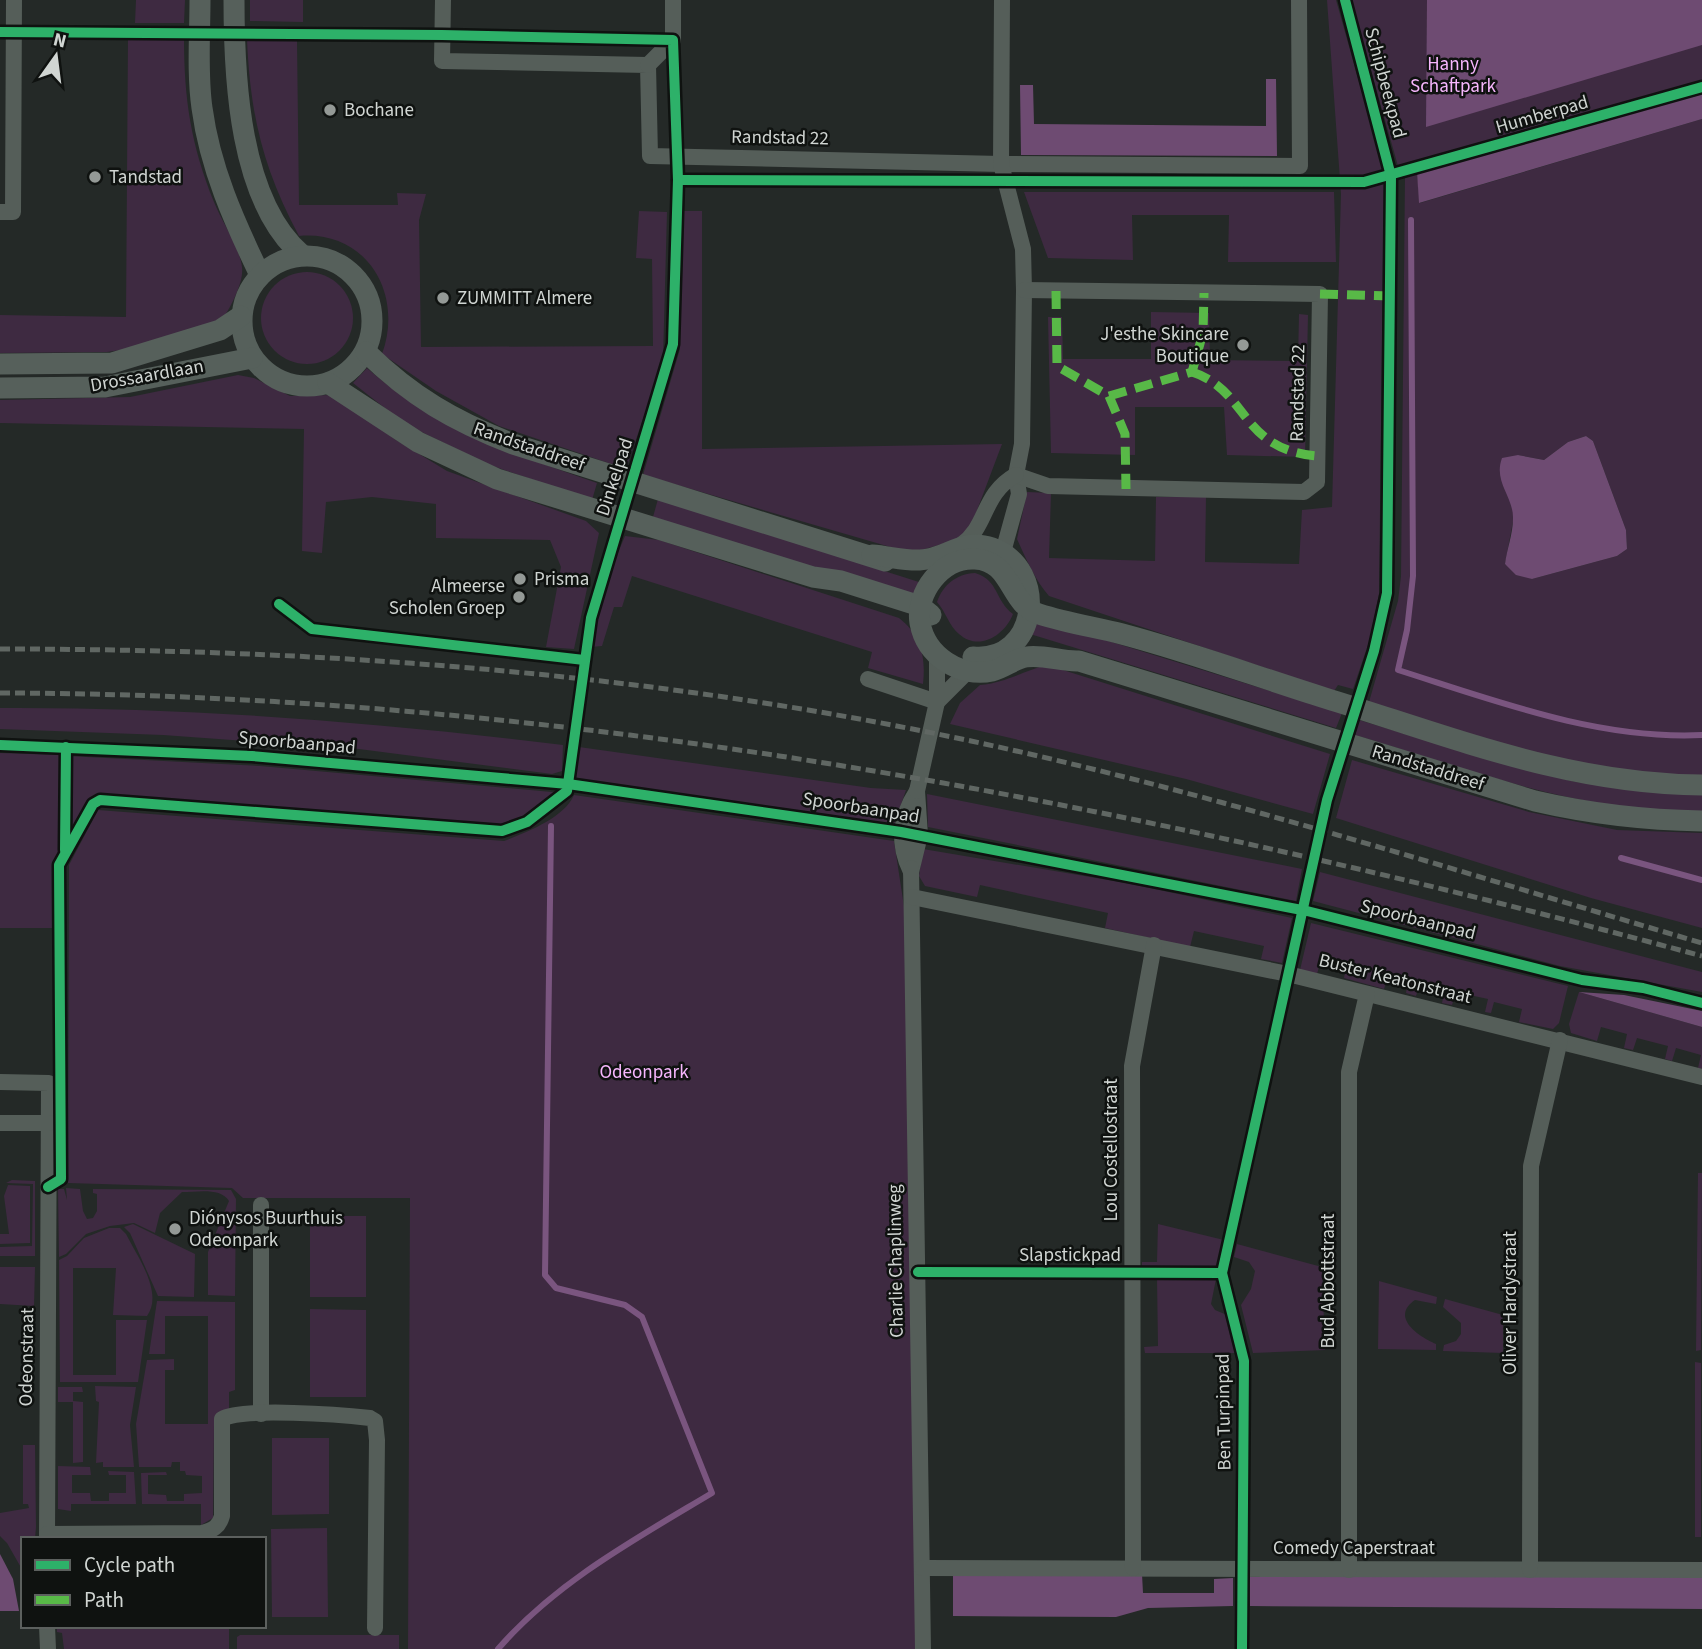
<svg xmlns="http://www.w3.org/2000/svg" width="1702" height="1649" font-family="'Source Sans 3',sans-serif">
<style>
.green{fill:#3e2a41;fill-rule:evenodd}
.forest{fill:#6e4b72}
.lines{fill:none;stroke-linecap:round;stroke-linejoin:round}
.stream{stroke:#7a557f;stroke-width:6}
.street{stroke:#555e59;stroke-width:16}
.secondary{stroke:#56605b;stroke-width:21}
.rail{stroke:#606763;stroke-width:5;stroke-dasharray:10 5;stroke-linecap:butt}
.quiet{stroke:#58b947;stroke-width:9;stroke-dasharray:18 9;stroke-linecap:butt}
.cycleway-casing{stroke:#0f1210;stroke-width:15}
.cycleway{stroke:#2db169;stroke-width:10}
.poi-dot{fill:#949996;stroke:#0f1210;stroke-width:2.5}
.labels{text-anchor:middle;dominant-baseline:central;stroke-width:5;stroke-linejoin:round;paint-order:stroke}
.park-label{font-size:19px;fill:#f6b6fd;stroke:#0f1210}
.street-label{font-size:19px;fill:#d0d5d2;stroke:#0f1210}
.poi-label{font-size:19px;fill:#d0d5d2;stroke:#0f1210;text-anchor:start}
</style>
<rect width="100%" height="100%" fill="#242927"/>
<g class="green">
<path d="M136,0H185L184,23H135Z"/>
<path d="M250,0H303V22L250,21Z"/>
<path d="M1327,0H1336L1384,171L1379,594L1370,639L1353,689L1338,685L1334,691L1049,596C1035,580 1026,559 1017,539L1027,492L1051,493L1049,558L1155,561L1156,497H1206L1205,562L1299,564L1302,510L1332,507L1341,194Z"/>
<path d="M1351,0H1702V84L1398,166Z"/>
<path d="M128,38H184C184,99 191,145 214,202C221,220 240,248 242,267C244,281 232,305 224,317L165,344L107,352L0,353V315L126,317Z"/>
<path d="M247,39L297,41L299,205H398L397,193L426,194L419,220L421,347L653,346L652,259L636,258L639,211L667,212L663,360L626,469L499,426L436,391L382,354C404,294 367,230 299,236C263,169 250,114 247,39Z"/>
<path d="M1702,119V777C1583,775 1481,738 1369,702L1398,601L1401,576L1405,176L1417,172L1420,203ZM1586,436L1593,441L1626,530L1627,549L1617,556L1532,579L1505,564L1514,516L1518,455L1544,460L1568,442Z"/>
<path d="M1024,192H1334L1336,262H1228L1229,215H1132L1133,260L1048,258Z"/>
<path d="M680,211H702V449L1002,444L970,529L956,540L911,553L643,475L680,349Z"/>
<circle cx="307" cy="318" r="46"/>
<path d="M1151,312L1209,313L1210,360L1298,361L1299,314L1308,315L1305,457L1227,455L1224,407H1135V455L1051,453L1048,317H1062L1063,359H1151Z"/>
<path d="M367,368C436,429 512,453 597,483L592,500L487,464L440,441L405,424L353,383Z"/>
<path d="M238,375L254,378L290,396L333,395L396,440L447,471L586,521L599,533L574,649L546,647L561,567L550,540L436,538V504L372,497L326,502L322,553L302,551L304,429L0,423V400L130,397Z"/>
<path d="M658,499L922,583L915,600L653,517Z"/>
<path d="M625,536L659,540L899,618C921,635 926,657 923,684L868,668L872,652L632,576L622,607H614L602,646L590,647L610,572Z"/>
<path d="M975,573C999,580 995,601 1013,614C1005,635 979,652 959,634C949,626 946,612 937,602C943,585 956,574 975,573Z"/>
<path d="M1037,619L1342,713L1336,728L1030,634Z"/>
<path d="M1047,665L1330,754L1313,814L1186,779L950,724L960,703L980,685C1005,683 1023,671 1047,665Z"/>
<path d="M0,708C188,707 377,722 563,745L562,771L552,774L359,749L163,735L0,729Z"/>
<path d="M1359,720L1518,768L1576,782L1702,792V811C1582,814 1468,769 1355,735Z"/>
<path d="M579,747L871,788L906,790L894,825L577,782L575,776Z"/>
<path d="M0,753L62,755V853L57,865L58,928H0Z"/>
<path d="M68,756L260,766L563,793L525,820L501,829L99,799L92,803L67,847Z"/>
<path d="M1352,760L1529,812L1617,830L1702,833V928L1591,898L1336,818Z"/>
<path d="M927,794L1302,869L1296,901L928,827Z"/>
<path d="M574,795L894,841L905,913L920,1649H408L410,1198H243L232,1188L68,1183L69,865L98,810L504,841C527,832 564,818 574,795Z"/>
<path d="M923,849L1126,883L1292,918L1282,963L1261,959L1264,946L1194,931L1190,947L1105,928L1108,913L980,885L977,897L925,886L919,876Z"/>
<path d="M1320,872L1702,972V992L1560,966L1313,901Z"/>
<path d="M1311,923L1568,986L1559,1023L1553,1029L1519,1022L1522,1009L1494,1002L1491,1013L1485,1012L1488,999L1456,992L1452,1005L1442,1003L1445,989L1420,983L1416,996L1406,993L1408,981L1388,976L1384,989L1344,978L1346,966L1321,960L1317,974L1300,970Z"/>
<path d="M1579,992L1702,1027V1069L1698,1068L1701,1055L1676,1048L1672,1061L1665,1059L1668,1046L1637,1038L1633,1050L1624,1048L1627,1034L1601,1027L1597,1041L1571,1033L1569,1024Z"/>
<path d="M1698,1173H1702L1701,1350L1696,1351Z"/>
<path d="M12,1180L35,1181V1256H0V1247L32,1246L33,1184L6,1183Z"/>
<path d="M8,1185L30,1186V1243L0,1244V1234H9L4,1196Z"/>
<path d="M66,1188L80,1189L83,1211L87,1219L93,1218L97,1211V1194L93,1193V1189L231,1190L236,1199L235,1296L208,1295V1252L229,1201C221,1187 197,1192 182,1192L160,1213L155,1233L134,1223L110,1226L86,1234L66,1254L59,1257L58,1189H64L67,1200Z"/>
<rect x="310" y="1216" width="56" height="81"/>
<path d="M133,1224L195,1254L194,1297L158,1296L130,1233L124,1227Z"/>
<path d="M1158,1224L1224,1240L1217,1266L1213,1269L1142,1268V1262H1157Z"/>
<path d="M109,1228H120L126,1234C137,1256 164,1293 147,1316L113,1315L116,1268H73V1375H116V1320H147L138,1382H60L59,1260L67,1256L84,1238Z"/>
<path d="M1237,1244L1322,1267L1325,1350L1253,1353L1241,1305L1251,1289L1255,1271L1249,1262L1234,1257Z"/>
<path d="M0,1267H35L34,1306L0,1304Z"/>
<path d="M1157,1278L1216,1279L1211,1304L1215,1310L1227,1315L1237,1353H1145L1144,1347L1158,1346Z"/>
<path d="M1379,1281L1437,1297L1436,1304L1415,1300C1390,1317 1418,1336 1436,1344V1350L1378,1349Z"/>
<path d="M1445,1299L1503,1315V1353L1443,1351L1444,1345L1456,1341L1461,1334V1323L1443,1307Z"/>
<path d="M157,1301L235,1302V1390L229,1392V1409L220,1413L214,1426L213,1518L201,1525V1504H142L141,1473L166,1472L167,1475H148V1494L166,1495L167,1501H184V1494L202,1493V1476L186,1475L185,1471H180V1462H172L171,1467H139L136,1424L147,1360L174,1359V1370H165V1424H208V1316H165V1354H149Z"/>
<path d="M310,1309L366,1310V1397H310Z"/>
<path d="M1695,1362L1701,1363V1537H1695Z"/>
<path d="M95,1386L136,1387L130,1425L134,1467H103V1462L96,1463L99,1402L96,1401Z"/>
<path d="M58,1387H82L83,1392H73V1401L83,1402V1462L73,1463V1402H58Z"/>
<path d="M272,1438H329V1514L272,1515Z"/>
<path d="M23,1445H35L36,1527L35,1539H23V1571L7,1543L0,1536V1513L29,1508L28,1504H23Z"/>
<path d="M58,1466L90,1467L91,1475H72V1493H90L91,1501H109V1493H126V1475H109L108,1471L134,1472L136,1504H71V1511L58,1509Z"/>
<path d="M327,1528L328,1617H272L271,1529Z"/>
<path d="M57,1626H229V1649H64L62,1633L57,1632Z"/>
<path d="M240,1635H399V1649H237V1637Z"/>
</g>
<g class="forest">
<path d="M1427,0H1702V45L1426,127Z"/>
<path d="M1266,79H1276L1277,156L1021,155L1020,85H1033L1034,124L1266,126Z"/>
<path d="M1702,87V119L1419,203L1417,172Z"/>
<path d="M1586,436L1593,441L1626,530L1627,549L1617,556L1532,579L1516,575L1505,564C1507,549 1513,533 1513,519C1514,497 1493,482 1502,458L1518,455L1544,460L1568,442Z"/>
<path d="M1579,992L1624,995L1702,1011V1027Z"/>
<path d="M0,1554L13,1579L19,1611H0Z"/>
<path d="M1142,1574L1143,1593H1214V1579L1233,1578V1606L1148,1608L1116,1617L953,1616V1575Z"/>
<path d="M1249,1577H1702V1609L1250,1606Z"/>
</g>
<g class="lines">
<g class="stream">
<path d="M1411,220L1413,576L1407,630L1398,670C1496,701 1598,740 1702,735"/>
<path d="M1621,858L1702,880"/>
<path d="M498,1649C556,1582 637,1538 712,1493L642,1317L625,1305L556,1288L545,1275L551,826"/>
</g>
<g class="street">
<path d="M443,0L442,61L648,65L650,156L1001,164L1300,166L1299,0"/>
<path d="M1002,0L1001,164L1023,249L1024,290L1022,444L1016,475L1019,494L1003,552"/>
<path d="M648,65L673,40V0"/>
<path d="M0,212H13L14,0"/>
<path d="M1016,475L1048,486L1304,492L1317,482L1320,294L1024,290"/>
<path d="M961,545C989,525 981,495 1016,475"/>
<path d="M868,679L937,702"/>
<path d="M937,702L968,671"/>
<path d="M917,791L920,835L911,872C897,844 900,817 917,791Z"/>
<path d="M917,791L937,702V655"/>
<path d="M911,868L923,1649"/>
<path d="M912,897L1288,974L1702,1077"/>
<path d="M0,1082L49,1083L47,1539"/>
<path d="M0,1123H49"/>
<path d="M261,1205V1414"/>
<path d="M47,1534L202,1533C213,1530 219,1527 222,1516V1419C242,1407 343,1415 370,1418L375,1421L377,1440L375,1628"/>
<path d="M922,1568L1702,1570"/>
<path d="M1133,1568L1132,1066L1154,945"/>
<path d="M1349,1570V1072L1367,994"/>
<path d="M1530,1570L1531,1166L1560,1040"/>
<path d="M47,1626L48,1649"/>
</g>
<g class="secondary">
<path d="M200,0C200,35 197,73 202,108C210,168 234,221 260,275"/>
<path d="M234,0C234,78 239,201 302,255"/>
<circle cx="307" cy="321" r="65"/>
<path d="M366,352C412,397 454,421 513,444L885,561"/>
<path d="M0,364L112,363L220,330L241,316"/>
<path d="M328,383L418,442L497,479L813,577L841,581L920,606L931,615"/>
<path d="M0,388L105,387L252,358"/>
<path d="M872,555C888,556 905,561 920,560C948,559 961,537 992,548C1050,569 1038,663 973,657"/>
<path d="M1702,785C1567,784 1452,737 1325,698C1258,677 1190,652 1122,634C1094,627 1067,623 1039,614C1008,604 1013,561 975,559C942,557 915,593 920,623C926,656 960,678 992,671C1004,668 1014,659 1026,657C1043,654 1062,662 1079,661L1535,801C1591,814 1645,820 1702,821"/>
</g>
<g class="rail">
<path d="M0,649C325,649 653,673 971,741C1219,794 1459,872 1702,943"/>
<path d="M0,693C576,694 1148,806 1702,956"/>
</g>
<g class="quiet">
<path d="M1056,291L1057,366L1109,396L1125,434L1126,489"/>
<path d="M1320,294L1390,296"/>
<path d="M1192,372C1249,390 1239,450 1318,456"/>
<path d="M1109,396L1192,372L1203,333L1204,293"/>
</g>
<defs>
<g id="cycleway">
<path d="M0,32L442,35L673,40L678,180L673,344L591,618L567,791L527,822L502,831L100,800L93,804L59,865L61,1179L48,1187"/>
<path d="M678,180L1364,182L1702,87"/>
<path d="M279,604L312,629L584,660"/>
<path d="M0,745L252,756L568,784L901,832L1307,911L1582,980L1643,988L1702,1003"/>
<path d="M65,850L66,747"/>
<path d="M918,1272L1222,1273"/>
<path d="M1242,1649L1244,1361L1222,1273L1327,800L1374,651L1387,593L1391,176L1345,0"/>
</g>
</defs>
<use href="#cycleway" class="cycleway-casing"/>
<use href="#cycleway" class="cycleway"/>
</g>
<g class="poi-dot">
<circle cx="330" cy="110" r="7"/>
<circle cx="95" cy="177" r="7"/>
<circle cx="443" cy="298" r="7"/>
<circle cx="1243" cy="345" r="7"/>
<circle cx="520" cy="579" r="7"/>
<circle cx="519" cy="597" r="7"/>
<circle cx="175" cy="1229" r="7"/>
</g>
<g class="labels">
<g class="park-label">
<text x="1453" y="64">Hanny<tspan x="1453" dy="22">Schaftpark</tspan></text>
<text x="644" y="1072">Odeonpark</text>
</g>
<g class="street-label">
<text transform="translate(1385 83) rotate(75)">Schipbeekpad</text>
<text transform="translate(1542 115) rotate(-16)">Humberpad</text>
<text transform="translate(780 138) rotate(1)">Randstad 22</text>
<text transform="translate(147 376) rotate(-10)">Drossaardlaan</text>
<text transform="translate(1298 393) rotate(-89)">Randstad 22</text>
<text transform="translate(529 447) rotate(19)">Randstaddreef</text>
<text transform="translate(615 477) rotate(-72)">Dinkelpad</text>
<text transform="translate(297 743) rotate(5)">Spoorbaanpad</text>
<text transform="translate(1428 768) rotate(17)">Randstaddreef</text>
<text transform="translate(861 808) rotate(9)">Spoorbaanpad</text>
<text transform="translate(1418 920) rotate(14)">Spoorbaanpad</text>
<text transform="translate(1395 979) rotate(14)">Buster Keatonstraat</text>
<text transform="translate(1111 1150) rotate(-90)">Lou Costellostraat</text>
<text x="1070" y="1255">Slapstickpad</text>
<text transform="translate(896 1261) rotate(-91)">Charlie Chaplinweg</text>
<text transform="translate(1328 1281) rotate(-90)">Bud Abbottstraat</text>
<text transform="translate(1510 1303) rotate(-90)">Oliver Hardystraat</text>
<text transform="translate(27 1357) rotate(-89)">Odeonstraat</text>
<text transform="translate(1224 1412) rotate(-91)">Ben Turpinpad</text>
<text x="1354" y="1548">Comedy Caperstraat</text>
</g>
<g class="poi-label">
<text x="344" y="110">Bochane</text>
<text x="109" y="177">Tandstad</text>
<text x="457" y="298">ZUMMITT Almere</text>
<text x="1229" y="334" text-anchor="end">J'esthe Skincare<tspan x="1229" dy="22">Boutique</tspan></text>
<text x="534" y="579">Prisma</text>
<text x="505" y="586" text-anchor="end">Almeerse<tspan x="505" dy="22">Scholen Groep</tspan></text>
<text x="189" y="1218">Diónysos Buurthuis<tspan x="189" dy="22">Odeonpark</tspan></text>
</g>
</g>
<rect x="21" y="1537" width="245" height="91" fill="#0f1210" stroke="#5c605e" stroke-width="2"/>
<rect x="35" y="1560" width="35" height="10" fill="#2db169" stroke="#5c605e" stroke-width="2"/>
<text x="84" y="1572" font-size="21" fill="#d0d5d2">Cycle path</text>
<rect x="35" y="1595" width="35" height="10" fill="#58b947" stroke="#5c605e" stroke-width="2"/>
<text x="84" y="1607" font-size="21" fill="#d0d5d2">Path</text>
<g transform="translate(56 56) rotate(14)" stroke="#0f1210" stroke-width="5" paint-order="stroke">
<path d="M0-5L12 26L0 18L-12 26Z" fill="#d0d5d2"/>
<text y="-10" font-size="19" font-weight="bold" text-anchor="middle" fill="#d0d5d2">N</text>
</g>
</svg>
